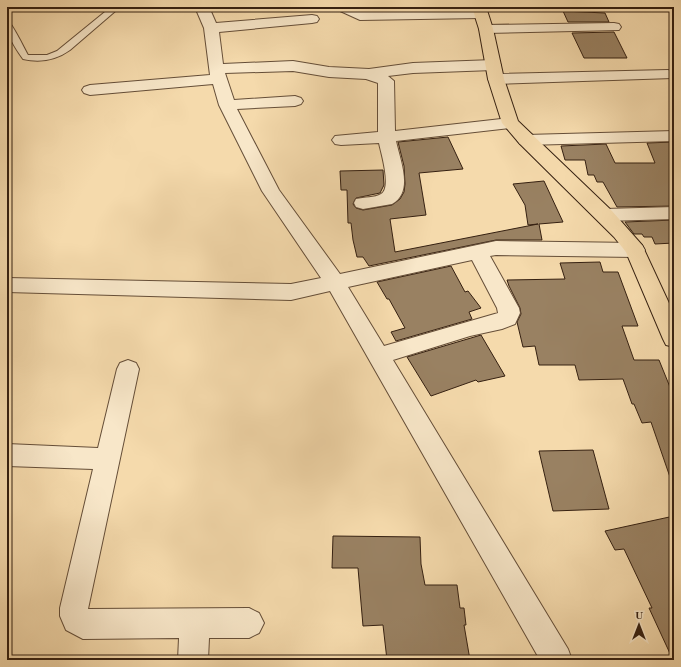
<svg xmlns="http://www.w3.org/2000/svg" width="681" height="667" font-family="'Old Standard TT',serif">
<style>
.green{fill:#d4ba92;stroke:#846d52}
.building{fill:#998162;stroke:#352011}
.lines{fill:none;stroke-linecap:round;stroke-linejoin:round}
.lane-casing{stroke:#654e38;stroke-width:2}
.street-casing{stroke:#654e38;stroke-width:2}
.primary-casing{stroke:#352011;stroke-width:2}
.lane{fill:#f8e7c9;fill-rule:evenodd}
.street{fill:#f8e7c9;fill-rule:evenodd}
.primary{fill:#f5daac;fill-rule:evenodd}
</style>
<rect width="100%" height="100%" fill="#f5daac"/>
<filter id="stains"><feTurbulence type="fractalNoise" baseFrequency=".005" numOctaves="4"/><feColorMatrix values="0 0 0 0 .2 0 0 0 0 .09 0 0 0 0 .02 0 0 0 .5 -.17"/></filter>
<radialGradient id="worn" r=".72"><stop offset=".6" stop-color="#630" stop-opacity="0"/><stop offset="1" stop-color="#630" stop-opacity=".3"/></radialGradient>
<path class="green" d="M392,7H480L481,11L395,13Z"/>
<g class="building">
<path d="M563,11L605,13L609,22H568Z"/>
<path d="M614,32L627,58H584L572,33Z"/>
<path d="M448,137L463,169L419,173L426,215L390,219L395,252L538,224L528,225L525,205L513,184L544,181L563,222L539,224L542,240H496L369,266L363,257H357L353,240L351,223H348L347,190H341L340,171L383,170L384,185L380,193L356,198L353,204L356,208L363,210L392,205L400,199L404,192L405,184L404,166L398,142Z"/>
<path d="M674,142V206L617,207L603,182H597L594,175H588L585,160H565L561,146L606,144L615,163H655L647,143Z"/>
<path d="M674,220V243L655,244L652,237H644L642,234H634L625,222Z"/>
<path d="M600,262L603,272H618L638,326H622L634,360H659L674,397V479L671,480L651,422L642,423L634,404H632L623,379L579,380L575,365H539L535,346L523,347L517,322L521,314L520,308L509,286L507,280L565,279L560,263Z"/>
<path d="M451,266L465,292L468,291L481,308L469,312L472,319L396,341L391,332L405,328L389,299H387L377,282Z"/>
<path d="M481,335L505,376L478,382L476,380L431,396L407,357Z"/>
<path d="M593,450L609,509L553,511L539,451Z"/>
<path d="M674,516V660H673L649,608H652L624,549L615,550L605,531Z"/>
<path d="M333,536L420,537L421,564L425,585H457L460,608H464L466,625H464L470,660H387L383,625L363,626L358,568H332Z"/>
</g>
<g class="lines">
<defs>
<path id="lane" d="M111,7H120L70,50C56,60 40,63 23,59C14,46 7,36 7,20C11,21 24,48 28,55H47L57,51Z"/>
<g id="street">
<path d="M195,7H209L216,23L312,15L317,16L319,19L317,22L312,23L219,32L223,64L293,61L329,67L369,69L413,63L493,60L498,62L501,65L498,68L493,70L413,73L388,76L394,81L395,131L510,118L516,119L518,123L516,127L510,128L396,141C400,160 414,192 392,204L363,209L356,207L354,203L356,199C364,197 375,198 381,194C392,188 381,153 379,143L341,145L335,144L332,140L335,136L378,132V83L366,79L329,77L293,71L225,73L234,100L295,96L301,98L303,101L301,104L295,106L237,109L279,190L340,274L496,241L635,243L642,245L645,250L642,255L635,257L496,255L490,256L519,308L520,313L515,324L502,329L470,336L393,360L568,649L572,660H540L330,291L291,300L7,292V278L291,284L321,278L262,191L219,105L213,84L90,95L84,93L82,90L84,87L90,85L210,75L204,28ZM472,260L497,308L498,313L384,346L348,287Z"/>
<path d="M336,7H354L363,12L480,10L485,11L487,14L485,17L480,18L360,20L338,10Z"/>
<path d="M614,23L619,24L621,27L619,30L486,33L481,32L479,29L481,26L486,25Z"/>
<path d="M668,70L673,72V78L496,84L490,82L488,79L490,76L496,74Z"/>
<path d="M674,131V141L526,145L520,144L517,140L520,136L526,135Z"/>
<path d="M674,207V219L605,221L598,219L595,215L598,211L605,209Z"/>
<path d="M128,360L136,363L139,369L88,609L249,608L259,613L264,623L259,633L249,638H209L208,660H178L179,638L83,639L66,630L60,616V608L93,469L7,466V444L98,448L117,369L120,363Z"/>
</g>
<path id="primary" d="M472,7H486L493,29L504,79L518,121L612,211L642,245L674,314V347L666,345L663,339L626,252L614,237L520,144L502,123L488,79L479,29Z"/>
</defs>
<use href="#lane" class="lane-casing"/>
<use href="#street" class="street-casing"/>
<use href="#primary" class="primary-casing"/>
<use href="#lane" class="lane"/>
<use href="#street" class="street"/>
<use href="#primary" class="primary"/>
</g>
<rect width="681" height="667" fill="none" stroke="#f5daac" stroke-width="24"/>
<rect x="8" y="8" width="665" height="651" fill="none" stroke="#352011" stroke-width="2"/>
<rect x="12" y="12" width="657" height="643" fill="none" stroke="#352011"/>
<g transform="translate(639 625)" stroke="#f8e7c9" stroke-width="3" paint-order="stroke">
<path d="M0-3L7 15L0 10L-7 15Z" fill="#352011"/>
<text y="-6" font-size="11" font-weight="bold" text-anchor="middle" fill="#352011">U</text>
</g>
<rect width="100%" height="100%" filter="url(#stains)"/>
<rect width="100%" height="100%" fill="url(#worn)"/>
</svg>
